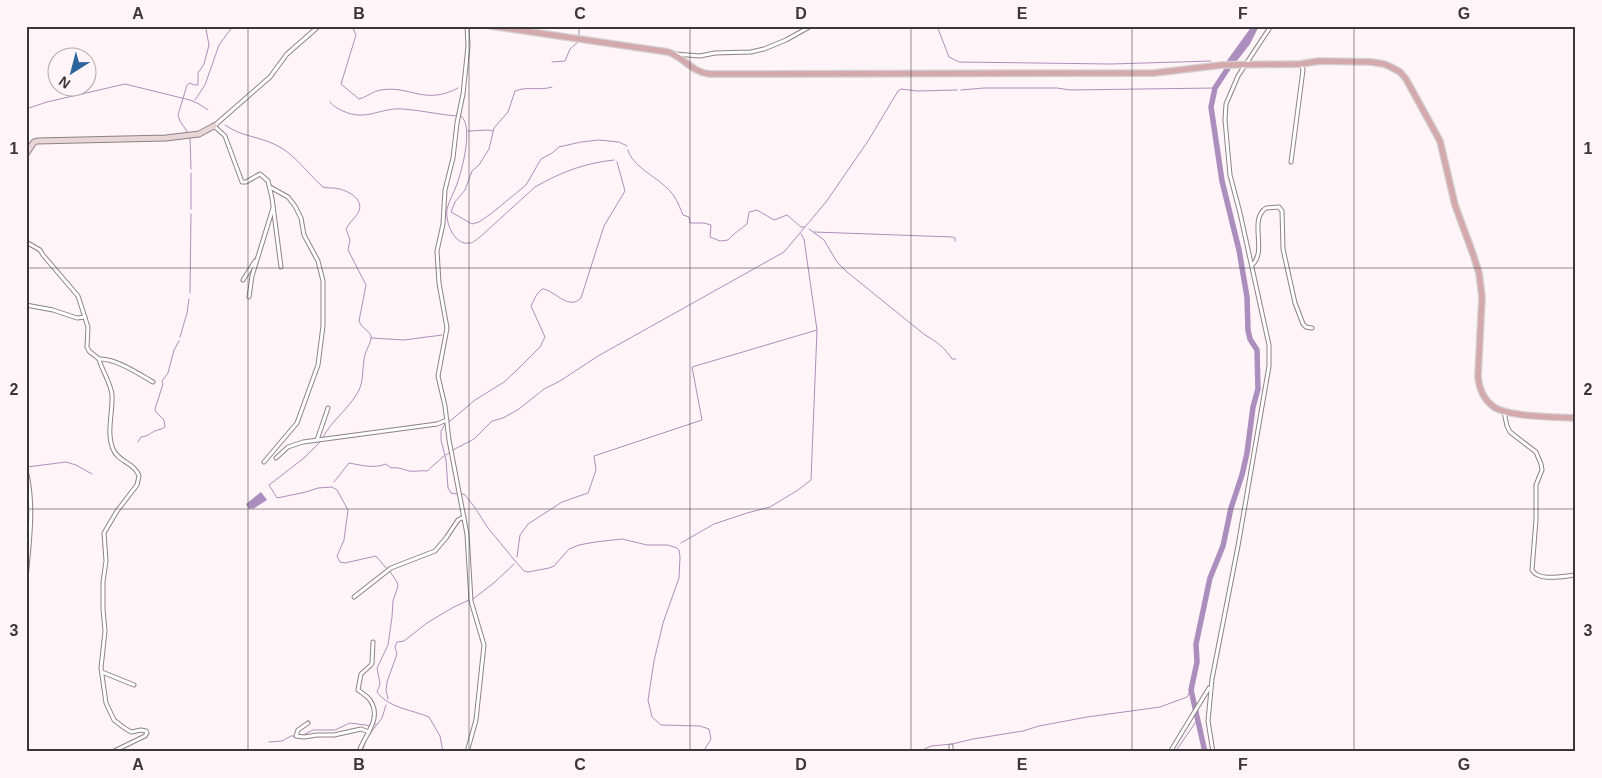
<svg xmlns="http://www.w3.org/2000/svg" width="1602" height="778" font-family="Helvetica,sans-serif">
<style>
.water{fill:#ac8ebe}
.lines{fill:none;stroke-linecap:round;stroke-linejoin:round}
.stream{stroke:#ac8ebe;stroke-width:1}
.river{stroke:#ac8ebe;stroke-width:5.5}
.street-casing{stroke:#8e8286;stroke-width:5}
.secondary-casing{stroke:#8e8286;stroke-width:7}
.primary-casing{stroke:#d4d3d3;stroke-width:8}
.street{stroke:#fff;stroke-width:3}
.secondary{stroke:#e9d4d6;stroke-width:5}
.primary{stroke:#d4a9ac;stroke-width:5.5}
.grid{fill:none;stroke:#3b3638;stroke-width:1;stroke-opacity:0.55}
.neatline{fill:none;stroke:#3b3638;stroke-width:2}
.grid-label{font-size:16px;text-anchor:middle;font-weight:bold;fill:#3b3638}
</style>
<rect width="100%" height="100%" fill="#fff4f8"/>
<g class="water">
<path d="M1252,26H1259L1250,44L1236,62H1226Z"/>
<path d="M261,492L267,500L253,509L252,508L249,509L246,504Z"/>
</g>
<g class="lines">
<g class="stream">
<path d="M352,26L356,35L341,84L359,99C367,97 373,91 381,90C410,85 425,106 458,88"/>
<path d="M937,26L949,57L959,62L1111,64L1211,61"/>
<path d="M579,36V26"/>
<path d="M552,62L565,61L570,49L578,42"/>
<path d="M552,87C540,91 527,86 515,91L508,112L494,128L489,149L479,165L472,171L465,190L455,202L451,212L472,224L479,222L492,213L526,185L541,159L552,153L559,147L581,142L599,140L619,142L627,146"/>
<path d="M961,90L984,88H1057L1070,90L1215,88"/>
<path d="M195,100L205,85L219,45L233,26"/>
<path d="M330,102C334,107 337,108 343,111C367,122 380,107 403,109C421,110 439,115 457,116"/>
<path d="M26,109L47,102L125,84L190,100L199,104L208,110"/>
<path d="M461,116C474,126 462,170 457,184C454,192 449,201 447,209C445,222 454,246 470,243C473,243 477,239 480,237L535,187C561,172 585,163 614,160"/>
<path d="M225,125C242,137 258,136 276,145C295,154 307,173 323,187C327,188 330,188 334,188C346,189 366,199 358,213C354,219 349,223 346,229L350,240L348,250L366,285L359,321C362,329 371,332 371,336C372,341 366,350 365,355C362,366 364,380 359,390C350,408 332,420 323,437"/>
<path d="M468,131L488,130L493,131"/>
<path d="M188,133L180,121L178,115L187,85L190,83L194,85H198V73L204,64L209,45L206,29V26"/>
<path d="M190,137L191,169"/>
<path d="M628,150C632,166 655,176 667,188C675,195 679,205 683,215L689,217L690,223H704L711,225L710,237L720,241L728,240C732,235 742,228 747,224L749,212L757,210L774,220L787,215L801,227H805"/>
<path d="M191,173V209"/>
<path d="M809,229L824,240L837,262L847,272L925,335C936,341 945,348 952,359H956"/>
<path d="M814,232L953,237L955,238V241"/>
<path d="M190,293L191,214"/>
<path d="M180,337L187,313L189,299"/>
<path d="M371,338L404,340L442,335"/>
<path d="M449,422L475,400L504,382L516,371L540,347L545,337L531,306L537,294L542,289H544C557,293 569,310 581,298L604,226L625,191L617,162"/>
<path d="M445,424L441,431V440L446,460L448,488L451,493L457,494"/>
<path d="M322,440L304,458L269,485L277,498L306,492L318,488L332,487L337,490L348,510L344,540L337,556L340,562L345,563L376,556L387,569"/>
<path d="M138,442L141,437C149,436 150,433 155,431C159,429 161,430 165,427L164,420L156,412L155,409L163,384L162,381L168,373L174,350L179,341"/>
<path d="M453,450L474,439L492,421L503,418L519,409L544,389L560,381L598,356L784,252L826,202L868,141L898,91L901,89L917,91L957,90"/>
<path d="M446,455L449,453"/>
<path d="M27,467L66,462L76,465L92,474"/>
<path d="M334,482L349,463C361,465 373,469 386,464L391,468C399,467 401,469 409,471C414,472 421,470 427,471L444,456"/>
<path d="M460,493L465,495L476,509"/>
<path d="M477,511L488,528L516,562L524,571L528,572L549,568L554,566L569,549L579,545L595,542L622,539L647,545H668L677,548L679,550L680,557L679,578L663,623L654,661L648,700L652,717L661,725L700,726L709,729L711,739L703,752"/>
<path d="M26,529V542"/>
<path d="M681,543L714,524L747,513L770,507L798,490L811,480L817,330L804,239L801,234"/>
<path d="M517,557L520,535L528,524L562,502L588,493L596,470L594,456L702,420L692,367L817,330"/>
<path d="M389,570L397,582L398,586L393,601L392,617L388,645L377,668L380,684L377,692C388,708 413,710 429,717L440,736L443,752"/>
<path d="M473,599L495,582L514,564"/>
<path d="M388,699L386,690L387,682L397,654L395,647L397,642L404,641L427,623L452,608L469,600"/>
<path d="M303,735L313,730H335L350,723L372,726L376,724"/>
<path d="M369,735L382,718L386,705"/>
<path d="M269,742L282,741L291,736H295"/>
<path d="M362,752L365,743"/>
<path d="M918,752L931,746L952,744L973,739L1023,731L1039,726L1087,717L1160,707L1187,697L1191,690"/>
<path d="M1175,752L1198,719"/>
</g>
<path class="river" d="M1205,752L1191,690L1197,662L1196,644L1210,578L1223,546L1231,508L1242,475L1247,453L1253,407L1258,389L1257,350L1250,339L1248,330L1247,297L1239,250L1222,181L1211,107L1215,88L1232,62"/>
<defs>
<g id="street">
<path d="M675,54L700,56L715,53L751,52L764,49L786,40L811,26"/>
<path d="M1291,162L1303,70L1301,64"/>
<path d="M26,242L40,250L43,255L78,296L88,327L87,347L89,351L99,359C115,358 139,374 153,382"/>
<path d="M1252,265C1268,251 1248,220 1266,208L1279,207L1282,211L1283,249L1295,303L1303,324L1306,327L1312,328"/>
<path d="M281,267L272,198L268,181L260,174L246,182H242L225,136L214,126L270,77L287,54L319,26"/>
<path d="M243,280L255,261"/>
<path d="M249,297L252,276L273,208"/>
<path d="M26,305L53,310L77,318L85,317"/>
<path d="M99,359C102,371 111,383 112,395C113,413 106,432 113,449C118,462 135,463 139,476L137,485L117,511L104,533L106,561L103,582V609L105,631L101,668L106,703L114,720L123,727L131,732L141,730L146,731L147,733L145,736L112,752"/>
<path d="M1504,412L1507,426L1510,432L1536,452L1541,464L1542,470L1536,485V520L1532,570C1539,582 1563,576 1576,575"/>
<path d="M317,440L328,408"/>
<path d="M276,458L288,447L303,442L437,424L447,420"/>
<path d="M264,462L297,423L318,365L323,326V281L318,261L304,235L301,218L295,206L288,197L270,187"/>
<path d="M26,470C35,505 29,544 26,579"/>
<path d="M354,597L391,568L435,551L446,538L458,520L464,517"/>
<path d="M102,672L134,685"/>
<path d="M308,723L298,730L296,736L304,737L317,735H334L361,729L369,732"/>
<path d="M951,746V752"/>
<path d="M359,752C364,735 383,719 370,700C367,696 362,693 358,690L361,674L371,665L372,663L373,642"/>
<path d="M467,752L476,720L484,645L471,601L467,534L449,440L445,406L438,376L447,328L439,283L437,251L443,224L445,190L453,158L457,123L463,94L468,46L467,26"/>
<path d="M1170,752L1209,688"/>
<path d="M1213,752L1208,721L1212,679L1238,546L1269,366V345L1240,213L1230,175L1225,120L1226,104L1238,76L1271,26"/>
</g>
<path id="secondary" d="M26,154L34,142L37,141L166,138L199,134L214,126"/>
<path id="primary" d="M491,26L668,52C683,57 692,72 709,74L1154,73L1222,65L1301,64L1319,61L1371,62L1384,64L1391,67L1400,72L1406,79L1440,141L1455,205L1473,254L1479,273L1482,297L1478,376C1479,388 1484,400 1494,407C1508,417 1557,417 1576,418"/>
</defs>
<use href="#street" class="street-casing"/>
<use href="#secondary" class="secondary-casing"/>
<use href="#primary" class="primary-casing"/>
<use href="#street" class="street"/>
<use href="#secondary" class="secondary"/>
<use href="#primary" class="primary"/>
</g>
<path class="grid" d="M248,26V752M469,26V752M690,26V752M911,26V752M1132,26V752M1354,26V752M26,268H1576M26,509H1576"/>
<rect width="1602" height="778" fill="none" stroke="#fff4f8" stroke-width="55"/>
<g transform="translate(72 72) rotate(216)"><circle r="24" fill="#fff4f8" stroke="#b1a8ab"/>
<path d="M0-4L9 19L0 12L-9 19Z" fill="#2b659d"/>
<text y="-8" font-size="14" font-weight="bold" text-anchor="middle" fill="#3b3638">N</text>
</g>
<rect x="28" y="28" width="1546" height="722" class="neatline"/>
<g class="grid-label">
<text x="138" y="19">A</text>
<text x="359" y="19">B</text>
<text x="580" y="19">C</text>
<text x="801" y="19">D</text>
<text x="1022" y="19">E</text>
<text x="1243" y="19">F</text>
<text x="1464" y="19">G</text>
<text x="14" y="154">1</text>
<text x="1588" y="154">1</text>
<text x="14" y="395">2</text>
<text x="1588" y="395">2</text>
<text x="14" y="636">3</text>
<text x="1588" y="636">3</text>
<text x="138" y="770">A</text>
<text x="359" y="770">B</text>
<text x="580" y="770">C</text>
<text x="801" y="770">D</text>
<text x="1022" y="770">E</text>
<text x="1243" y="770">F</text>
<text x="1464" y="770">G</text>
</g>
</svg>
